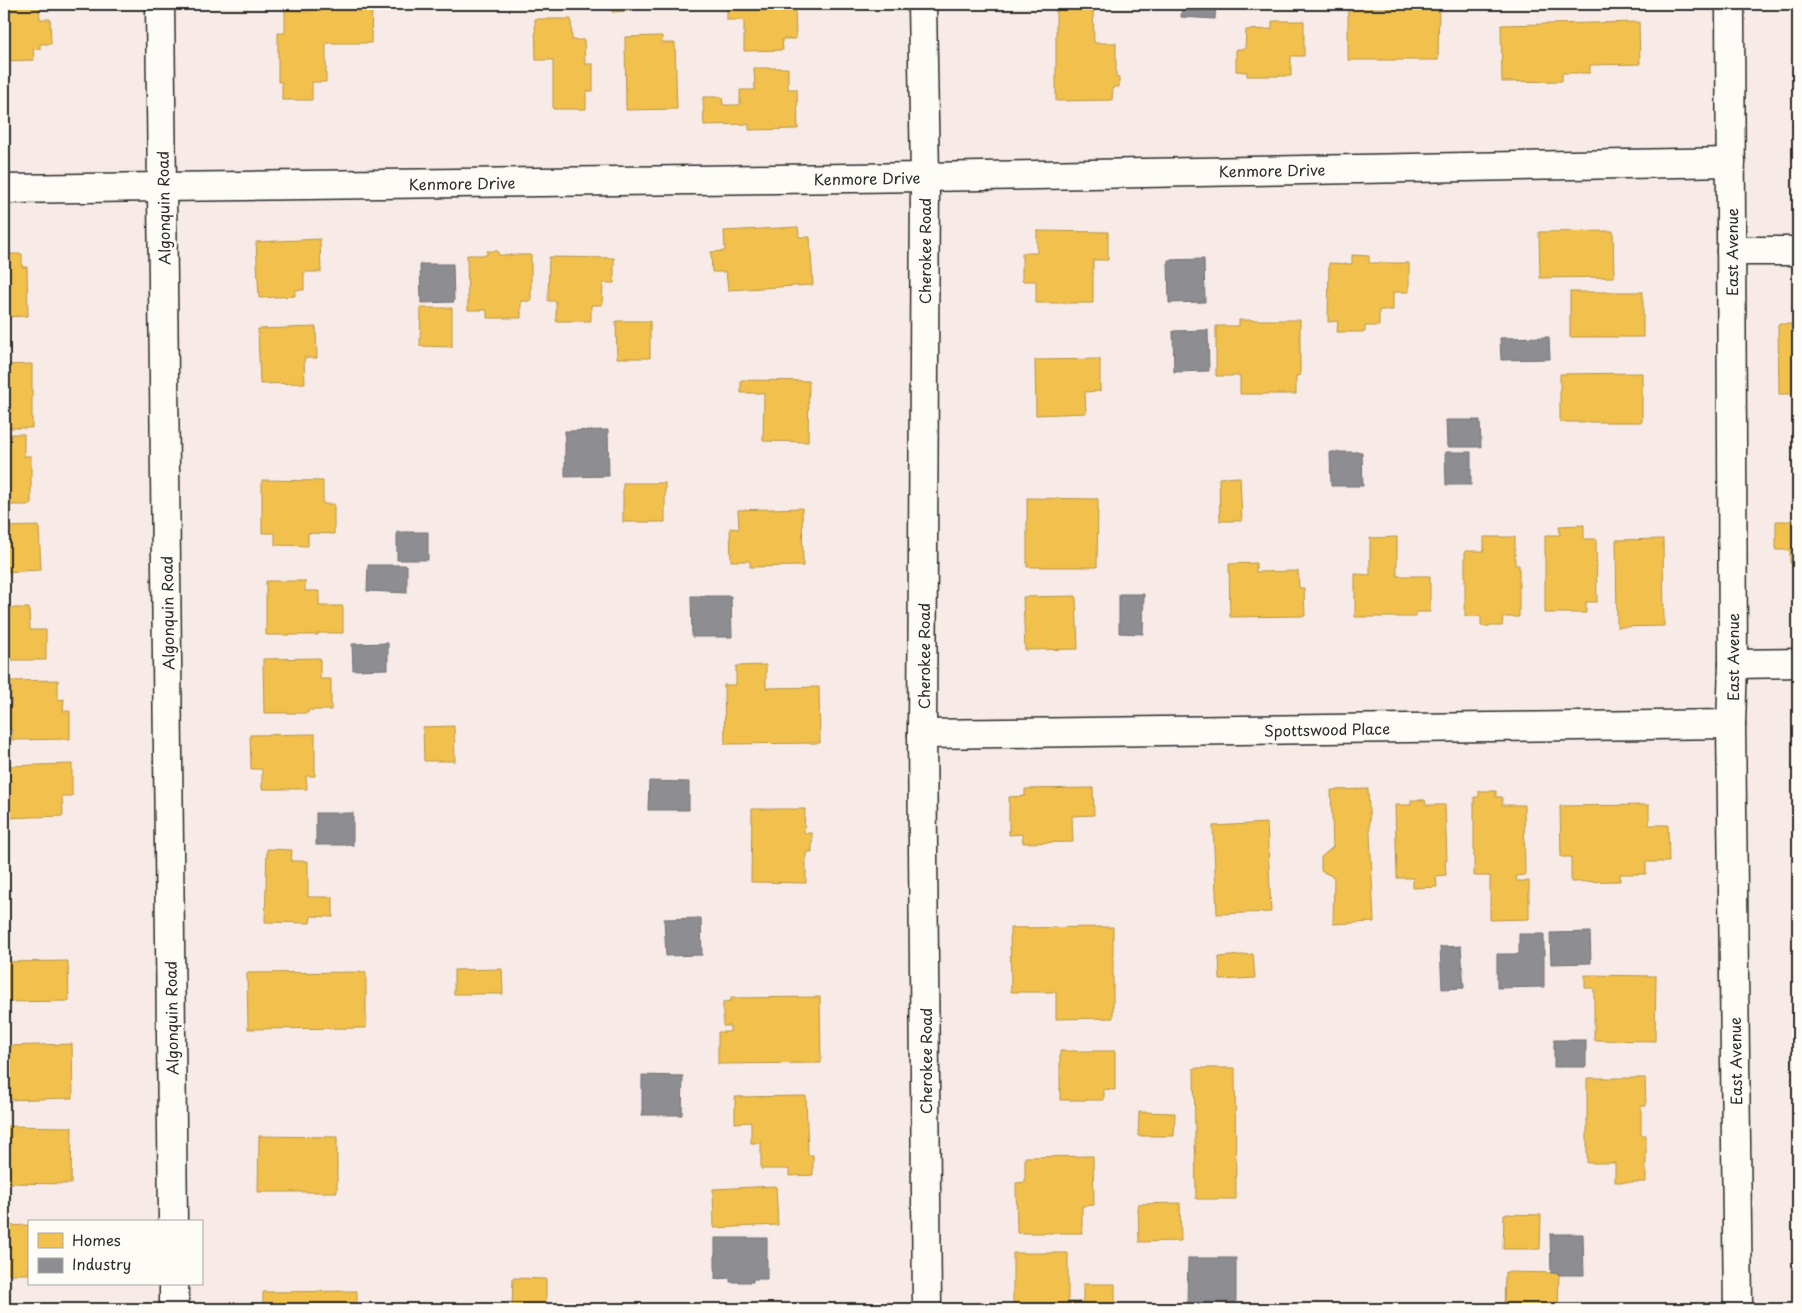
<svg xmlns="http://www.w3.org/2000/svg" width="1802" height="1313" font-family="'Playpen Sans',sans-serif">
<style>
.homes{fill:#f2c14e;stroke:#b69444}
.industry{fill:#8d8d92;stroke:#707073}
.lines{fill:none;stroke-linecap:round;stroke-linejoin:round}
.minor-casing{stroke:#2b2b2b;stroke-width:31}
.minor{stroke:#fdfcf7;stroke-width:28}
.labels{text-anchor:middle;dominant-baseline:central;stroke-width:5;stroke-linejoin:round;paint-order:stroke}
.street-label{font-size:15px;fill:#2b2b2b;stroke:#fdfcf7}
</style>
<rect width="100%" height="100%" fill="#f8ebe7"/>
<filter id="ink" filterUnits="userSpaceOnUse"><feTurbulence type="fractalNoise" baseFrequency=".02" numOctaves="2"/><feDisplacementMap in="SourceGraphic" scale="10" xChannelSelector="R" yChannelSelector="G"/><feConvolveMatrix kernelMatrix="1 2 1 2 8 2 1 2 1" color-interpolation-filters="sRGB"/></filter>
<g filter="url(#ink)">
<g class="homes">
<path d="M4,4H39L40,19H50L51,44H40V49H33L34,60L4,61Z"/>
<path d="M310,4H372L371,43H326V82H312V100H282V82H278V33H285V10L310,11Z"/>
<path d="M612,4H638H628V11L612,12Z"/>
<path d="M727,4H795L796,39H782L783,50L744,51V20H727Z"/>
<path d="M1402,4H1439L1438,60H1348V8H1402Z"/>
<path d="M1056,7H1093L1094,43H1116V77H1119V87H1113L1112,100L1056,101Z"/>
<path d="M535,19H571L572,40H584L585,64H593V91H586V109H553V60H536Z"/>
<path d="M1272,21H1304V56H1291V76H1247V72L1236,71V49H1245L1246,30L1272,29Z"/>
<path d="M1639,22L1640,64L1590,65V73H1562V81L1502,82L1501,25Z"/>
<path d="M662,36V43H675L677,109L626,110L625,37Z"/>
<path d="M754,68H788V89H797L798,129L749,130V124L704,125L703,97H722L723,105H740V90H755Z"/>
<path d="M798,227L799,237H810L813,285L728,290L726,272H712L711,252L725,251L724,231Z"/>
<path d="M1037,231L1108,232V260H1093V303H1036V281H1022V253H1037Z"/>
<path d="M1613,231L1614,277L1540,278L1539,232Z"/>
<path d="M320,239L321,272H304V290H295V296L259,298L256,242Z"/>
<path d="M487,251H498V255H531V301H521V318H487V310H468L467,255H487Z"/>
<path d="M4,254H22V267H27L28,316L4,317Z"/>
<path d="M1352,255L1369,256V263H1409V292H1393V310H1379V326H1365V332H1337L1338,321L1328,322L1329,263L1352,264Z"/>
<path d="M549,257L614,258V283H603L602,305H591V321H556V301H548Z"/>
<rect x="1570" y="292" width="73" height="45"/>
<path d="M421,308H452V347L420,346Z"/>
<path d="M1239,320H1300V375L1296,376V394H1240V376H1216V326H1239Z"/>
<path d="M616,321H650V358H617Z"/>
<path d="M1778,324H1798V394H1779Z"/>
<path d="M316,327L317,358H304L305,383L260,384L258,329Z"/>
<path d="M1100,359V391L1085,392L1086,413L1036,415L1035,360Z"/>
<path d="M32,364V428H4V365Z"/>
<path d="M1642,373V422H1560V374Z"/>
<path d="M741,380L809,381L808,442L763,441L764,393H741Z"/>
<path d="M4,434H24V456H31V505H4Z"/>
<path d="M1240,477L1242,521H1220L1219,478Z"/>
<path d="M262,480L323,481V504H334V534L308,533V546L275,545V533H262Z"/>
<rect x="623" y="483" width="42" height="39"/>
<path d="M1027,498L1098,499L1097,567H1027Z"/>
<path d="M802,508L803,566L750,567V561H731L730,528L739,529L738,510Z"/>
<path d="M1776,521H1798V563H1790V550H1776Z"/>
<path d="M1584,525V539H1596L1597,602H1586V613H1545V535H1560L1559,526Z"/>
<path d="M39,526L41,570L4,572V527Z"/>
<path d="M1397,537V576H1430V612H1416V617H1355V574L1370,575V538Z"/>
<path d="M1484,537H1515V565H1519V617H1503L1502,626H1481V616H1465V551H1484Z"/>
<path d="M1663,539L1664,626L1617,627L1616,540Z"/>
<path d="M1256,563V572L1298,571L1299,588H1304L1305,616L1230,617L1229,564Z"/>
<path d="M266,581H305V591H319V606H343V633H318V635H266Z"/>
<path d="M1076,596L1078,649L1025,650L1023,597Z"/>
<path d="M4,608H29L30,630H46V660H4Z"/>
<path d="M320,658V679H331V710H308V713H264L263,659Z"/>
<path d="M766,665V688L819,687L820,743L725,744L724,685H736V666Z"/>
<path d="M58,680V700L64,699L63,711H70V739L12,740V729H4V706H11V681Z"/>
<path d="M454,726L455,761H424L423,727Z"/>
<path d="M315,734V776H306L307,789H262V769H251L250,735Z"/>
<rect x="1797" y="748" width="1" height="44"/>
<path d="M72,764V796H62L63,816L4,818V766Z"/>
<path d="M1093,788L1094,815L1072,816L1073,842L1023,843L1022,834L1009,835V797L1025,796V789Z"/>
<path d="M1368,789L1374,922L1333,924L1334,877L1321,871V857L1333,847L1331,790Z"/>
<path d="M1479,791H1496V797H1502V805H1524L1525,875L1516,876L1517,881H1529V919L1490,920V876H1474V797H1479Z"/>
<path d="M1411,800H1425L1426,805H1445L1447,860H1445L1446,875L1436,876L1437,887L1413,888V878H1397L1395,805H1411Z"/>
<path d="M1649,805V825H1668L1669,862H1646V874H1620V881L1571,882V857H1561L1560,806Z"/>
<path d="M752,809H805L804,833H812V852H806V883L751,882Z"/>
<path d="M1267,823L1271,912L1217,914L1213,826Z"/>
<path d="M267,849L292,850L291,861H308V897H333V917L311,916L310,923L265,922Z"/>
<path d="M1796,901H1798V947H1797Z"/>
<path d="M1113,927V1018L1056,1019V992H1011L1010,928Z"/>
<path d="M1253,954L1255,978L1220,980L1219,957Z"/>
<path d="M68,961L69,1001L4,1002V962Z"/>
<path d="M502,969L503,994H454V970Z"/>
<path d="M366,972V1028L248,1029L247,973Z"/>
<path d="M1585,975L1656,976L1655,1041L1594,1040V988H1585Z"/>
<path d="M820,997L821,1063L718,1064V1032H730V1026H723V1002L731,1001V998Z"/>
<rect x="1796" y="1001" width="2" height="44"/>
<path d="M72,1044L73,1098L4,1100V1046Z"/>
<path d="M1060,1051H1115V1090L1104,1089V1100H1060Z"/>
<path d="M1194,1068H1235L1236,1199H1196Z"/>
<path d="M1587,1078H1645L1646,1106H1641V1135H1646V1182H1615V1163H1587Z"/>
<path d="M806,1096L808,1155H813V1175L789,1176V1169H761V1143H751V1122L735,1123V1097Z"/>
<path d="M1139,1112L1175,1113L1174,1136H1138Z"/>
<path d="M4,1126L72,1127L71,1184L4,1183Z"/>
<path d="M259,1136L337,1137V1192H258Z"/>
<path d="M1093,1156L1094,1205L1082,1206V1233H1017L1016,1183L1025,1182V1157Z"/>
<path d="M776,1186L778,1225L714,1228L713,1189Z"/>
<path d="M1180,1203L1181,1241L1139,1242L1138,1204Z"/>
<path d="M1504,1214L1541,1215L1540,1249H1503Z"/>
<path d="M29,1225V1274H4V1226Z"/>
<path d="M1013,1253H1068V1302H1083V1284H1115V1309H1013Z"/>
<path d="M1505,1272L1559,1273L1558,1309H1504Z"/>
<path d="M513,1278L546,1279V1309H512Z"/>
<path d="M357,1291V1309H263V1292Z"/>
<rect x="1621" y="1308" width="62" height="1"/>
</g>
<g class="industry">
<path d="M1182,4H1216L1215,19L1181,17Z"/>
<path d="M1204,259L1205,302L1169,303L1168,260Z"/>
<path d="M420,264H453L454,302L421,303Z"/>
<path d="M1208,330L1209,371L1174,372L1173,331Z"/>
<path d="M1549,337L1550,359L1501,360L1500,338Z"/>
<path d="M1446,420H1480L1481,447H1447Z"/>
<path d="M608,430L609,476L565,477V431Z"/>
<path d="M1330,452H1362L1363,486H1331Z"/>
<path d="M1445,452H1471V485H1446Z"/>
<rect x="397" y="532" width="31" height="28"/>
<path d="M368,565H407V593L367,591Z"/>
<path d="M1119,594H1144L1143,634L1119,633Z"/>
<path d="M691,596H731L732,637H692Z"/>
<path d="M388,643V669L353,670L352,644Z"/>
<path d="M649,781L689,782V810H648Z"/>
<rect x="316" y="813" width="37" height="32"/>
<path d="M701,918L702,955L666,956L664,919Z"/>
<path d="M1590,932L1591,963L1551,964L1550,933Z"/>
<path d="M1519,934H1544V987L1497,988V954H1519Z"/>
<path d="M1461,946L1464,988L1442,989L1440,947Z"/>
<rect x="1554" y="1040" width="32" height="27"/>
<path d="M642,1075L683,1076L682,1115H642Z"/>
<path d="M1550,1234H1583L1584,1275H1559V1273H1551Z"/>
<path d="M715,1238H767V1279H753V1282H730V1278L715,1279Z"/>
<path d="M1188,1258H1236V1302H1187Z"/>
</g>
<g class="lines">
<defs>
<g id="minor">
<path d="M160,4L173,1222"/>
<path d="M922,4L925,177L922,734L927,1309"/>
<path d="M1730,4L1733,664L1731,724L1738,1309"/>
<path d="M4,189L925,177L1731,162"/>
<path d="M1731,251H1798"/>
<path d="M1733,664L1798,663"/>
<path d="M922,734L1731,724"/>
<path d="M174,1284V1309"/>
</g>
</defs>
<use href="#minor" class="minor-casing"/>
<use href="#minor" class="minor"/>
</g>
</g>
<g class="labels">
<g class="street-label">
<text transform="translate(1272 170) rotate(-1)">Kenmore Drive</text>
<text transform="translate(867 178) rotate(-1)">Kenmore Drive</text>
<text transform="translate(462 183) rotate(-1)">Kenmore Drive</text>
<text transform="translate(163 208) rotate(-91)">Algonquin Road</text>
<text transform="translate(924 251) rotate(-90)">Cherokee Road</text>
<text transform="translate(1731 252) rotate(-90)">East Avenue</text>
<text transform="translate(167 613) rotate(-91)">Algonquin Road</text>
<text transform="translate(923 656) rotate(-90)">Cherokee Road</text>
<text transform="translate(1732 657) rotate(-90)">East Avenue</text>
<text transform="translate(1327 729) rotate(-1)">Spottswood Place</text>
<text transform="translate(171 1018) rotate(-91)">Algonquin Road</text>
<text transform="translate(925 1061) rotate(-90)">Cherokee Road</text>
<text transform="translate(1735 1061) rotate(-91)">East Avenue</text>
</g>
</g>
<rect width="1802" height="1313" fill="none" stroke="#fdfcf7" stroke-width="20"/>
<rect x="10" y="10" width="1782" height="1293" fill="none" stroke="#2b2b2b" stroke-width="2" filter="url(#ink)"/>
<rect x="28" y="1220" width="175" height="65" fill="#fdfcf7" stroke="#a9a8a5"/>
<rect x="38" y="1233" width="25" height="15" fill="#f2c14e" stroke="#a9a8a5"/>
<text x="72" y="1246" font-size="15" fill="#2b2b2b">Homes</text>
<rect x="38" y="1258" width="25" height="15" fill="#8d8d92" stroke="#a9a8a5"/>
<text x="72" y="1270" font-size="15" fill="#2b2b2b">Industry</text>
</svg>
